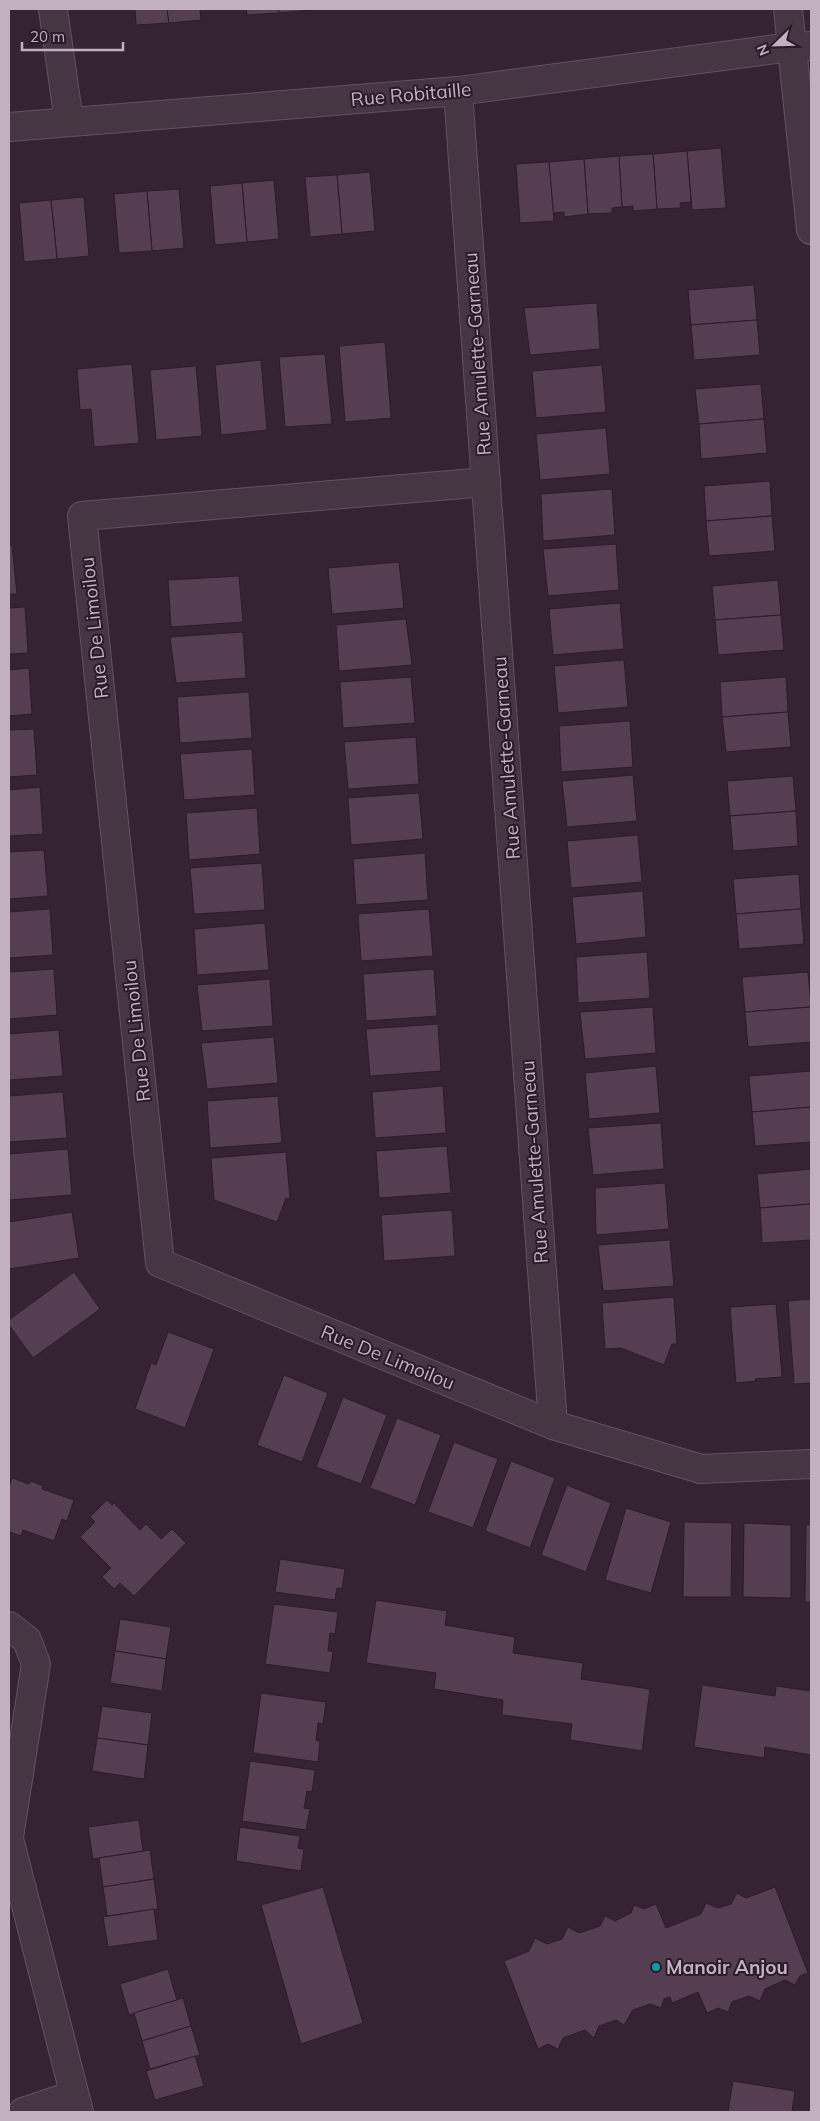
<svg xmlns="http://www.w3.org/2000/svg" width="820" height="2121" font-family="Mulish,sans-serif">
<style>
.building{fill:#553e52;stroke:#2c1c2a}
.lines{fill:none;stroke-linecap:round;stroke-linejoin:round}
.minor-casing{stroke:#635261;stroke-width:30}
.minor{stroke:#463543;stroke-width:28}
.culture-dot{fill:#0f9aa8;stroke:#2a1b28;stroke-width:2}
.labels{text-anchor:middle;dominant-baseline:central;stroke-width:4;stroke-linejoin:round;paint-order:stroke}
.street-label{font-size:19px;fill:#c2afbf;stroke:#2a1b28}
.poi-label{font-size:19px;font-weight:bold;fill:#c2afbf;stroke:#2a1b28;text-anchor:start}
</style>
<rect width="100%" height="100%" fill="#352232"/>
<g class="building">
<path d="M135,9H167L169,23L136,25Z"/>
<path d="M167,9H200L201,20L169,23Z"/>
<path d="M246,9H279V13L247,15Z"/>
<path d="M279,9H311V10L279,13Z"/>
<path d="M721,148L726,208L692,210L687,151Z"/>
<path d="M687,151L691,202L680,203L681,208L657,209L653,154Z"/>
<path d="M653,154L657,209L633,211V206L622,207L619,156Z"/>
<path d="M619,156L622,207L612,208V213L588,214L584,159Z"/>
<path d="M584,159L588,214L564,217V212L553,213L549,162Z"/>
<path d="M549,162L554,221L520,223L516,164Z"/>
<path d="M370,172L375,231L342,234L337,175Z"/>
<path d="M337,175L342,234L310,237L305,177Z"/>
<path d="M274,180L279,239L247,242L242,183Z"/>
<path d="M242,183L247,242L215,245L210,186Z"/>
<path d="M179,189L184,248L152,251L147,191Z"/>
<path d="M147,191L152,251L119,253L114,194Z"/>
<path d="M84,197L89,256L57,259L51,200Z"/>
<path d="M51,200L57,259L24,262L19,203Z"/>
<path d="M754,285L757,320L691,325L688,290Z"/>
<path d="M597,303L600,349L530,355L524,308Z"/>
<path d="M757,320L760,355L694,360L691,325Z"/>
<path d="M385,342L391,418L345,422L339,346Z"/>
<path d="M325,354L332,424L285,427L279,357Z"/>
<path d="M261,360L267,430L221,435L215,365Z"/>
<path d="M132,364L139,443L94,447L91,409L80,410L77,369Z"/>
<path d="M602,365L606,412L536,418L532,371Z"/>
<path d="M196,366L202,436L156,440L150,370Z"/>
<path d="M761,384L764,419L699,424L695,389Z"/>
<path d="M764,419L767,453L701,459L699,424Z"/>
<path d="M606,428L610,474L540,480L536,434Z"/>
<path d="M770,481L772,516L706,521L704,486Z"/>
<path d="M612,489L615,535L543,541L541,494Z"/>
<path d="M772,516L775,551L709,556L706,521Z"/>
<path d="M616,544L619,590L548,596L543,549Z"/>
<path d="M9,545H12L17,594H9Z"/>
<path d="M399,562L404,608L332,614L328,568Z"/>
<path d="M239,576L243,622L171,627L168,580Z"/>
<path d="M778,580L781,615L715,620L712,586Z"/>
<path d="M620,603L624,649L553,655L549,609Z"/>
<path d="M25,607L28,653L9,654V608Z"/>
<path d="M781,615L784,650L718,655L715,620Z"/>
<path d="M406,619L412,665L339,671L336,625Z"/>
<path d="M243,632L246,678L176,683L170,637Z"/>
<path d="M624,660L628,707L558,713L554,666Z"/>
<path d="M29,668L32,714L9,716V670Z"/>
<path d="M411,677L415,723L343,728L340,682Z"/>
<path d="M786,677L788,712L722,717L720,682Z"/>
<path d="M249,692L252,738L180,743L177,697Z"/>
<path d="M788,712L791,747L726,752L722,717Z"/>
<path d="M630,721L633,767L561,772L559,726Z"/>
<path d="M34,729L37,775L9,777V730Z"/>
<path d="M416,737L419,784L348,789L344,742Z"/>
<path d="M252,749L255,795L184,800L180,754Z"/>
<path d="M633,775L637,821L567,827L562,781Z"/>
<path d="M793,776L796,811L730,816L727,781Z"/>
<path d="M40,787L43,834L9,836V790Z"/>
<path d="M419,793L423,839L351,845L348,798Z"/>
<path d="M257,808L260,854L189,860L186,813Z"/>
<path d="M796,811L798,846L733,851L730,816Z"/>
<path d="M638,835L642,882L571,888L567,841Z"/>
<path d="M44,850L48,896L9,899V852Z"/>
<path d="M425,853L428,900L356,905L353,859Z"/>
<path d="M262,863L265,910L194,914L190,868Z"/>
<path d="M799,874L801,909L736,914L733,879Z"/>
<path d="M643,891L646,937L576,944L572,897Z"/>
<path d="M50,909L53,955L9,958V912Z"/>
<path d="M429,909L433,956L361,961L358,914Z"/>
<path d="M801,909L804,944L739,949L736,914Z"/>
<path d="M265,923L269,970L197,975L194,929Z"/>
<path d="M647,952L650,998L578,1003L576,957Z"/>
<path d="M54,969L57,1015L9,1019V972Z"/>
<path d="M434,969L437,1016L366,1021L363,974Z"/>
<path d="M808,972L811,1007L745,1012L742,977Z"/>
<path d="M270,979L273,1026L202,1031L197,985Z"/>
<path d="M653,1007L656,1053L585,1059L580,1012Z"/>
<path d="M811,1007V1042L748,1047L745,1012Z"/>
<path d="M438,1024L441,1071L370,1076L366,1029Z"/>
<path d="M59,1030L63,1076L9,1080V1034Z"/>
<path d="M274,1037L278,1083L207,1089L201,1043Z"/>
<path d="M656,1066L660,1113L589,1119L585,1073Z"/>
<path d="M811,1071V1107L752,1112L749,1076Z"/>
<path d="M443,1086L446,1133L375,1138L372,1092Z"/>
<path d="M63,1092L67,1138L9,1142V1096Z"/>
<path d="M278,1096L282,1143L210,1148L207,1101Z"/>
<path d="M811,1107V1142L755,1146L752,1112Z"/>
<path d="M661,1123L664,1169L593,1175L588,1128Z"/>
<path d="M447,1146L451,1193L379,1198L376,1151Z"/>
<path d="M68,1149L72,1195L9,1200V1154Z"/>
<path d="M286,1152L290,1199L286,1198L277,1222L214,1200L211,1158Z"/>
<path d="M811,1169V1204L760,1208L757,1174Z"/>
<path d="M665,1183L669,1229L596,1235L595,1188Z"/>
<path d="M811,1204V1240L762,1243L760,1208Z"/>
<path d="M452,1210L455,1256L384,1261L381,1215Z"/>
<path d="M72,1212L79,1258L9,1269V1222Z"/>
<path d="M670,1240L674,1286L603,1291L598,1245Z"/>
<path d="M74,1272L100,1309L33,1358L9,1325V1320Z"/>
<path d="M674,1297L677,1344H672L664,1365L621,1348L605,1349L602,1303Z"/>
<path d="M811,1299V1383L794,1384L788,1301Z"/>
<path d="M776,1304L782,1377L755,1379L756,1381L736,1383L730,1307Z"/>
<path d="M168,1332L214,1349L185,1428L135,1409L151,1363L156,1365Z"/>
<path d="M284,1375L328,1393L302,1462L257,1445Z"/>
<path d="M343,1397L387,1415L361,1484L316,1467Z"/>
<path d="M397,1418L441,1435L415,1505L370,1488Z"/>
<path d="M454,1442L498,1459L473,1528L428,1512Z"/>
<path d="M511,1461L555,1478L530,1548L485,1531Z"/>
<path d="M12,1478L29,1484L31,1481L43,1486L42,1489L74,1500L67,1521L62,1519L54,1541L23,1530L21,1536L9,1532V1487Z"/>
<path d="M567,1485L611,1503L586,1572L541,1555Z"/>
<path d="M107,1500L112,1505L114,1503L140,1530L146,1524L161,1539L172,1529L186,1543L134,1596L120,1583L114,1589L102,1577L111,1568L80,1537L95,1522L90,1517Z"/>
<path d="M626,1508L671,1522L651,1593L605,1580Z"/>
<path d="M684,1522L732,1523L731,1597H683Z"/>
<path d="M744,1523L791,1525V1598L743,1597Z"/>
<path d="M806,1524L811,1525V1602H805Z"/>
<path d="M280,1559L345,1569L342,1589L337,1588L335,1600L275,1592Z"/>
<path d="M376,1600L447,1611L445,1625L515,1637L513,1653L583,1663L581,1679L650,1689L642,1751L570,1740L572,1724L502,1715L503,1700L434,1689L436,1673L366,1663Z"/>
<path d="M274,1604L338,1612L335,1634L330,1633L328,1651H333L330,1673L265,1664Z"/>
<path d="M120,1619L171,1627L166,1659L115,1651Z"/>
<path d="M115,1651L166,1659L162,1691L110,1683Z"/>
<path d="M702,1685L775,1696L776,1686L811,1691V1755L765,1747L764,1758L694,1747Z"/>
<path d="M261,1693L326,1702L323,1724L318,1723L316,1740L320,1741L318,1762L253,1753Z"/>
<path d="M102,1706L152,1713L148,1745L97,1738Z"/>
<path d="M97,1738L148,1745L144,1779L92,1771Z"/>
<path d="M250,1761L315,1770L312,1792L307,1791L304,1808L310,1809L306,1830L242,1821Z"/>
<path d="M139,1820L143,1851L93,1859L88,1827Z"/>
<path d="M240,1827L300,1836L298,1848L304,1849L301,1871L236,1861Z"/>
<path d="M150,1850L154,1879L103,1887L99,1858Z"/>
<path d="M154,1879L158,1909L107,1916L103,1887Z"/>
<path d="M323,1887L363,2023L301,2044L261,1905Z"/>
<path d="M775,1887L808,1973L800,1976L795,1985L785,1980L765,1989L760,2001L749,1996L732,2002L728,2012L718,2008L707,2013L698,1992L672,2003L670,1997L664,1999L661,2008L650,2004L633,2010L624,2025L616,2020L599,2026L594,2038L585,2030L563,2038L558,2049L548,2044L538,2049L504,1961L529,1951L535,1938L547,1944L562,1939L568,1927L579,1933L600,1926L605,1916L615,1921L631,1913L634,1905L644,1909L656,1904L666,1928L701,1914L706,1903L718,1908L731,1904L737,1893L746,1898Z"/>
<path d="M154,1909L158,1940L108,1947L103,1917Z"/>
<path d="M168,1969L177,2000L129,2015L120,1984Z"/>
<path d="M183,1998L191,2026L142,2041L134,2013Z"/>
<path d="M191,2026L200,2055L150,2069L142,2041Z"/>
<path d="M195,2056L204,2086L155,2100L146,2071Z"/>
<path d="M733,2081L795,2091L792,2111L798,2112H728Z"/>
</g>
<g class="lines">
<defs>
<g id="minor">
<path d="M53,9L69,122"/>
<path d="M788,9L811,230"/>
<path d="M458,91L553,1425"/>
<path d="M9,127L458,91L791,47L811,46"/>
<path d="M486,482L82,516L160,1263L553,1425L701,1469L811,1464"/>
<path d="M9,1626L27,1640L36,1664L9,1837"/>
<path d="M9,1839L79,2112"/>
<path d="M23,2112L74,2095"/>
</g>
</defs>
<use href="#minor" class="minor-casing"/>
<use href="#minor" class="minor"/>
</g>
<circle class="culture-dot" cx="656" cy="1967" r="5"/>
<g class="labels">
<g class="street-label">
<text transform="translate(411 94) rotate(-5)">Rue Robitaille</text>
<text transform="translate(477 354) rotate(-94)">Rue Amulette-Garneau</text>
<text transform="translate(94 628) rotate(-96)">Rue De Limoilou</text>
<text transform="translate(506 758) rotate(-94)">Rue Amulette-Garneau</text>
<text transform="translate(136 1031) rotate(-96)">Rue De Limoilou</text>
<text transform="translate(534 1162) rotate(-94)">Rue Amulette-Garneau</text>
<text transform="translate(388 1357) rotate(22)">Rue De Limoilou</text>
</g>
<g class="poi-label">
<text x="666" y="1967">Manoir Anjou</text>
</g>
</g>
<rect width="820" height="2121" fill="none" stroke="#c2afbf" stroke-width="20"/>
<g transform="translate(775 45) rotate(247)" stroke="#2a1b28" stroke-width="4" paint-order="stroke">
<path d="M0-4L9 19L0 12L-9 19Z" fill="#c2afbf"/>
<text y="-8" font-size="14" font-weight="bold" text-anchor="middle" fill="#c2afbf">N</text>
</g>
<path d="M22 42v8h101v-8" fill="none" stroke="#c2afbf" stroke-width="2.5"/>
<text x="30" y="42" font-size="15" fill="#c2afbf" stroke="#2a1b28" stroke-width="4" paint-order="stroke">20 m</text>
</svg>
